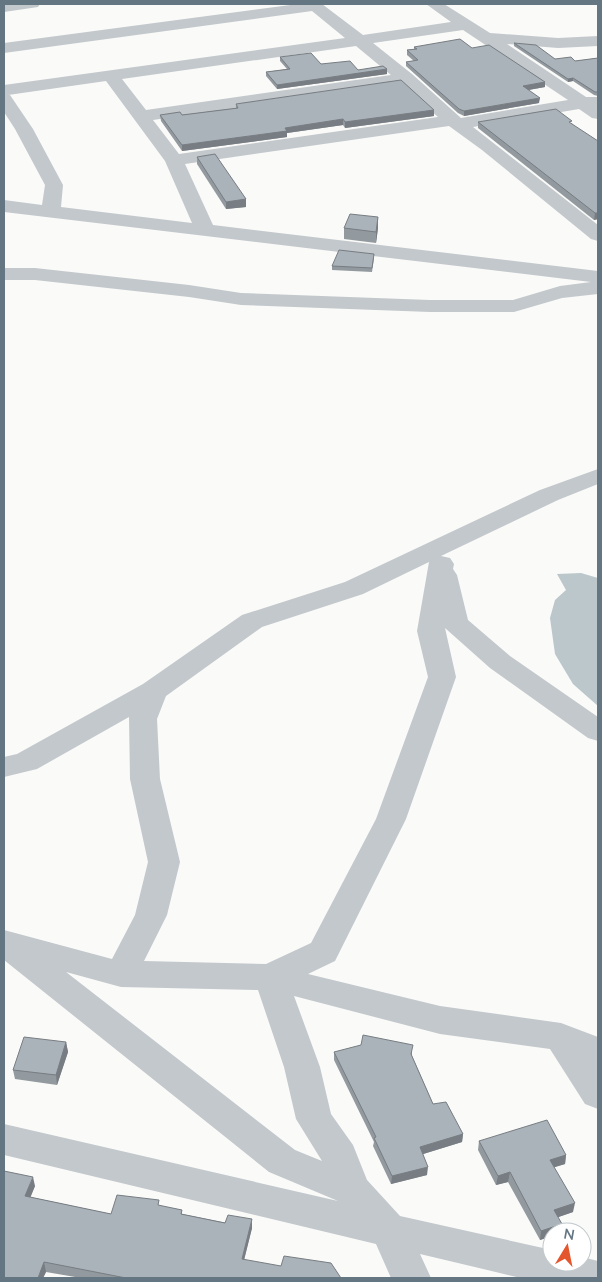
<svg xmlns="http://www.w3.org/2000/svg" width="602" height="1282" font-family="Lato,sans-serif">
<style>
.water{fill:#bbc7cb}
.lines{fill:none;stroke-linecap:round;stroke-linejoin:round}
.minor{fill:#c3c8cc;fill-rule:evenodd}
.wall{fill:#929a9f}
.shaded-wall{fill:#777d82}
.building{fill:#aab3b9;stroke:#777d82}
</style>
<rect width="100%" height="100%" fill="#fafaf8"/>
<path class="water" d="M581,573L598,578V706L573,684L555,654L550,618L555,600L566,590L557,574Z"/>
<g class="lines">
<g class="minor">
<path d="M4,4H40L38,7L4,12Z"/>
<path d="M298,4H322L363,35L451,22L426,4H444L490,33L558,38L598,36V46L558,48L507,44L586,97H598V119L592,118L579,109L473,127L598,225V241L591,239L482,150L449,126L185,164L213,225L598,271V294L562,298L514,312H430L241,305L189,297L35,280H4V268H35L189,285L241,293L430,300H513L560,286L591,282L4,212V200L42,205L45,185L15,129L4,112V85L345,38L312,11L4,53V43ZM463,30L568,100L461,118L412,74L373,43ZM356,46L391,75L146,110L122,79ZM106,81L165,161L192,223L61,207L63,185L33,129L10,95H8ZM401,84L438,117L179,154L153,120Z"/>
<path d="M598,469V484L558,500L441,556L450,558L454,564L453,569L457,575L468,620L510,656L598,717V741L588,738L490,668L445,628L456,677L406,819L335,961L308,974L440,1006L561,1023L598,1037V1109L585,1104L550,1049L440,1034L294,996L320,1067L331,1114L353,1145L367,1180L400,1216L552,1250V1262H582V1257L598,1261V1278H521L420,1254L431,1278H391L376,1244L4,1155V1124L338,1201L269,1172L4,960V930L112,959L135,915L148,862L130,779L129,717L37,769L4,777V757L17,754L143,684L242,615L345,582L540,490ZM429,562L417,631L428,677L376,819L311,943L266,964L144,961L167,915L180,862L160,779L157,719L166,696L262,627L363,594ZM66,972L121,987L258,990L284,1067L296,1119L322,1161L295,1150Z"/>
</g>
</g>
<g class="wall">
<path d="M514,43L555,59L575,61L598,58V96L594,95L573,81L568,82L514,46Z"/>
<path d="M414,47L472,48L545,82V87L528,90L539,103L464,116L458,113L406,66V62L414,61L407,55V50L414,49Z"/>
<path d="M280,57L358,70L387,69V74L277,89L266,76V72L287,69L280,61Z"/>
<path d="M236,104L434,110V116L345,128L343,125L287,133V137L182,151L161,121L160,115H182L236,108Z"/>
<path d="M478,122L572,123L598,219L594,220L478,128Z"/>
<path d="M197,157L246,199V207L226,209L197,164Z"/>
<path d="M378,217V228L376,243L344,239V228Z"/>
<path d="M374,258L372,272L332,270V266Z"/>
<path d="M66,1042L68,1052L57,1085L15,1079L13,1070Z"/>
<path d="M334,1052H412V1056L433,1104L463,1134L462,1142L423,1154L427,1175L391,1184L373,1146L374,1142L334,1060Z"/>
<path d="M479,1141L566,1155L565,1164L554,1167L573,1212L558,1217L552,1232V1236L540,1240L508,1182L496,1185L478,1150Z"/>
<path d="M4,1171L35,1186L30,1197L111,1214L160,1206L182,1210V1214L252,1228L244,1260L341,1278H81L46,1272L43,1278H4Z"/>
</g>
<g class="shaded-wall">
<path d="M387,69V74L277,89V85Z"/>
<path d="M573,78V81L568,82V79Z"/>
<path d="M545,82V87L523,91V86Z"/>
<path d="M540,98L539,103L464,116V111Z"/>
<path d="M434,110V116L345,128V122Z"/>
<path d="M343,119V125L287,133V137L182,151V145L285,128Z"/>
<path d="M246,199V207L226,209V202Z"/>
<path d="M595,213H598V219L594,220Z"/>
<path d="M378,217V228L376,243V232Z"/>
<path d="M66,1042L68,1052L57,1085L56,1075Z"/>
<path d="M463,1134L462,1142L420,1155V1147Z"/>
<path d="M566,1155L565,1164L549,1169L550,1160Z"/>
<path d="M428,1167L427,1175L391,1184L392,1176Z"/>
<path d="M510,1172L508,1182L496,1185L498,1176Z"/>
<path d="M33,1177L35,1186L27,1206L25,1196Z"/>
<path d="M575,1203L573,1212L553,1219L554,1210Z"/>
<path d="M252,1219V1228L242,1268V1259Z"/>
<path d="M562,1224L561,1232H552V1236L540,1240L541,1231Z"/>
<path d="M44,1262L46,1272L43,1278H38Z"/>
</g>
<g class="building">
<path d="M460,39L472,48L489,45L545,82L523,86L540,98L464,111L459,109L406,62L418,60L407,50L417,49L414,47Z"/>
<path d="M514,43L536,45L555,59L571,57L575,61L598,58V92H595L573,78L568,79Z"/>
<path d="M311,53L321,64L350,61L358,70L383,66L387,69L277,85L266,72L290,69L280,57Z"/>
<path d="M401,80L434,110L345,122L343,119L285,128L287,131L182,145L160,115L180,112L182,115L238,108L236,104Z"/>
<path d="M556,109L572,121L569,122L598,141V213H595L478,122Z"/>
<path d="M215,154L246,199L226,202L197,157Z"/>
<path d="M350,214L378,217L376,232L344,228Z"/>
<path d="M339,250L374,254L372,268L332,266Z"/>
<path d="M363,1035L413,1045L411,1054L433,1104L446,1102L463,1134L420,1147L428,1167L392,1176L374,1138L376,1137L334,1052L361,1045Z"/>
<path d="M24,1037L66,1042L56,1075L13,1070Z"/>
<path d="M547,1120L566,1155L550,1160L575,1203L554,1210L562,1224L541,1231L510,1172L498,1176L479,1141Z"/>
<path d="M4,1171L33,1177L25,1196L111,1214L117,1195L159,1200L158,1205L182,1210L181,1214L225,1223L228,1215L252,1219L242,1259L281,1266L284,1256L331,1263L341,1278H126L44,1262L38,1278H4Z"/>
</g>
<rect width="602" height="1282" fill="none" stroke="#657683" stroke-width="10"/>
<g transform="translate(567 1247) rotate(10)"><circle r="24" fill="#ffffff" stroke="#c1c8cd"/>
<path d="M0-4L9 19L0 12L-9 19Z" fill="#e4572e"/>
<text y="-8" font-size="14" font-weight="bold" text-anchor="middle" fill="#657683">N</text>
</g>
</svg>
